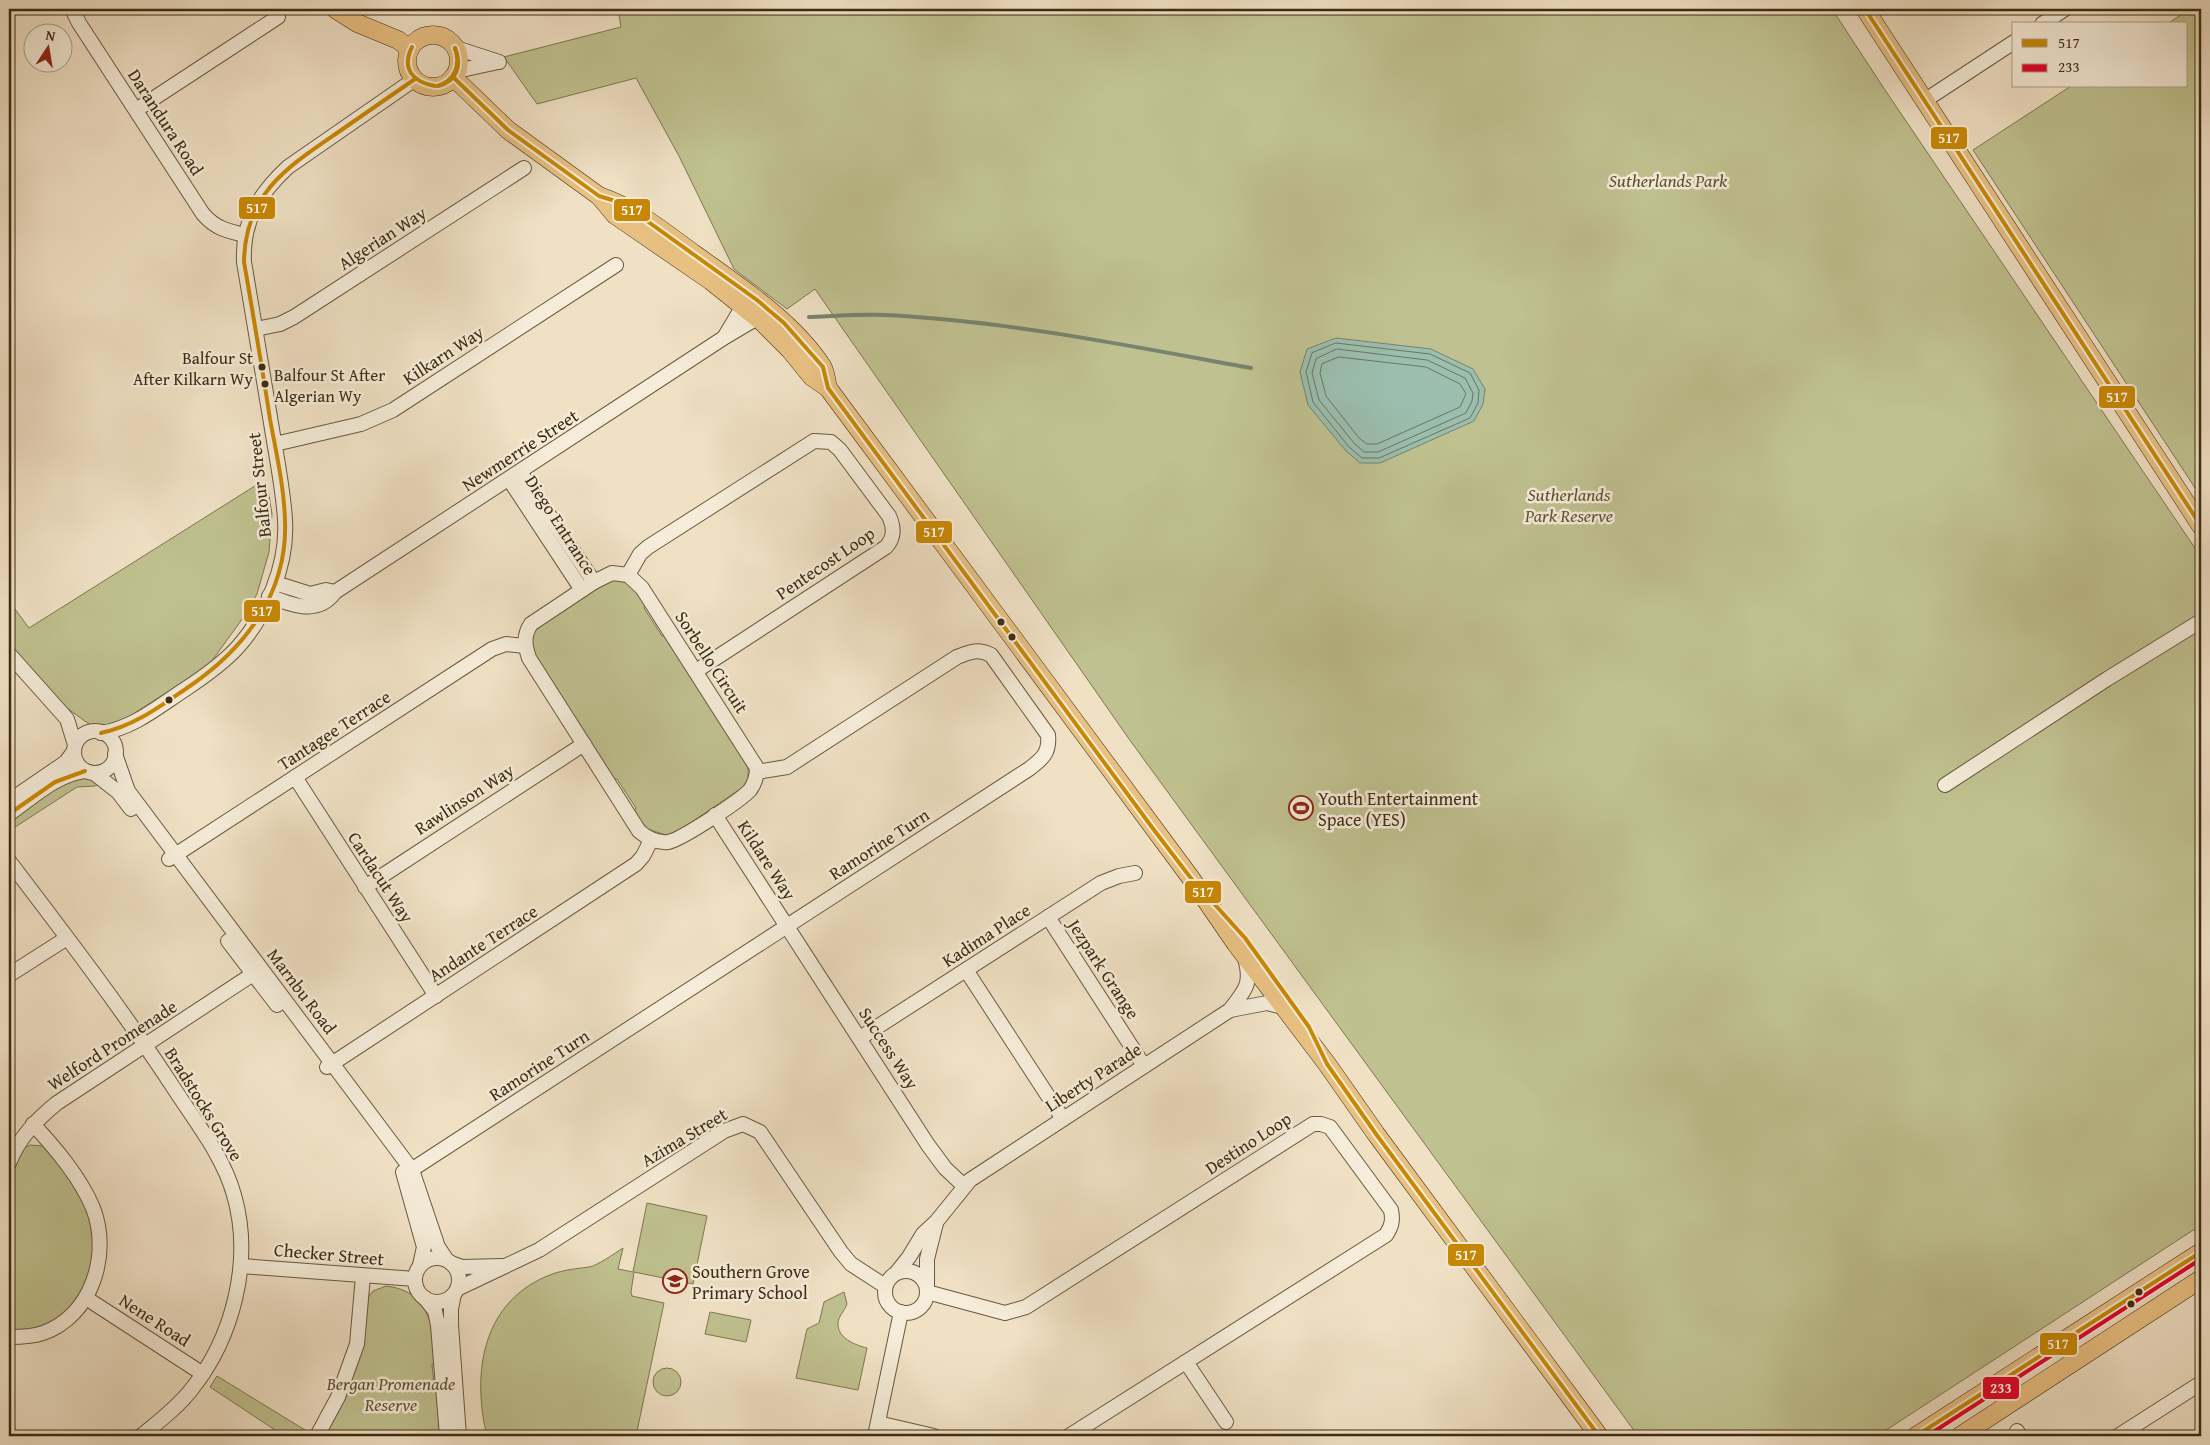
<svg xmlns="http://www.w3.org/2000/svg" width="2210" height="1445" font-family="'Gentium Book Plus',serif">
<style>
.green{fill:#c0c190;stroke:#7f7650}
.water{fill:#9bbeae;stroke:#76846f}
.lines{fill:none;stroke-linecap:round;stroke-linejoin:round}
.shore{stroke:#6c7560;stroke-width:1}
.stream{stroke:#76846f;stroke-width:4}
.minor-casing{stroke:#6a593e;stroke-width:16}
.major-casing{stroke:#3e2c11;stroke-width:19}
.minor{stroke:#f5ecd9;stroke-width:14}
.major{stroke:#e8c082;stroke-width:18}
.bus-1-casing{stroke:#f5ecd9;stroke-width:8}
.bus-2-casing{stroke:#f5ecd9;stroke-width:8}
.bus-1{stroke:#c98804;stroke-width:4}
.bus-2{stroke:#e4002b;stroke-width:4}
.bus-dot{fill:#3e2c11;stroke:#f5ecd9;stroke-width:2}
.labels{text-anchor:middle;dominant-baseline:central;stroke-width:5;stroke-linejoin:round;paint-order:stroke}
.bus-label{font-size:17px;fill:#3e2c11;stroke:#f5ecd9;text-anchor:end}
.street-label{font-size:18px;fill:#3e2c11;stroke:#f5ecd9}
.park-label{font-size:18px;font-style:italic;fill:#5e5131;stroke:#f5ecd9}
.poi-label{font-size:18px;fill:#3e2c11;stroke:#f5ecd9;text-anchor:start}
.line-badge{stroke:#f5ecd9;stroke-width:2}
.badge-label{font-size:14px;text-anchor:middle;font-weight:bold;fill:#fff}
</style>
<rect width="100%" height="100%" fill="#f0e1c5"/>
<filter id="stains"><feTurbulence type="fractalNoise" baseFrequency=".004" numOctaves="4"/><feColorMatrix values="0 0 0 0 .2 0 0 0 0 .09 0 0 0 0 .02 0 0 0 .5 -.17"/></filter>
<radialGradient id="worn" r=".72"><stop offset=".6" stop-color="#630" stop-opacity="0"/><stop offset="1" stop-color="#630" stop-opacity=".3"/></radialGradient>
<g class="green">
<path d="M618,9H1832L1885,90L2201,557V1225L1877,1436H1638L1129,739L815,289L787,309L734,269L679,156L636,78L537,104L504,57L621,27Z"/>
<path d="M2190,9H2201V497L1973,150L2071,86H2186V24H2167Z"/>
<path d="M258,484L268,489L272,514L269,552L257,594L248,611L209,665L116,725L98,728L93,727L49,695L9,645V601L29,628Z"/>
<path d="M610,580C628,578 635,590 645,603L644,608L662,636L667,635L748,764V779L743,787L676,833L666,835L647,829L634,812L636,808L617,779H612L532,652C531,644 531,636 536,629C543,619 597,587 610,580Z"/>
<path d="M86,774L101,783L95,786L77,787L9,831V817L61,783Z"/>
<path d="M30,1145L42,1146L51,1151L88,1210L94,1237L90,1278L75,1303L61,1316L50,1323L31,1330L9,1332V1172L21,1150Z"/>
<path d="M647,1203L707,1216L693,1284L634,1272L631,1292L632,1296L664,1303L636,1436H487C472,1376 481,1305 545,1277C560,1270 574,1269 589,1267C597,1266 615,1253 623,1248L618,1269L633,1272Z"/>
<path d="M386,1286C430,1291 433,1326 436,1362L432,1364L434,1384L438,1385L442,1436H322L369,1296L373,1291Z"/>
<path d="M844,1292L847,1304C845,1310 838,1317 838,1323C837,1338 855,1345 867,1348L858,1390L796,1378L807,1329L819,1323L824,1302Z"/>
<path d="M710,1312L751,1320L746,1342L705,1334Z"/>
<circle cx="667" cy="1382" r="14"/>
<path d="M217,1376L305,1430L301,1436H284L210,1387Z"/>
</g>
<path class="water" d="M1336,338L1431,349L1473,369L1485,389L1483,404L1474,421L1380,463H1360L1346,451L1308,405L1300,372L1307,349Z"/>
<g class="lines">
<g class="shore">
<path d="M1336,343L1430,354L1470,373L1479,390L1478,403L1470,418L1379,458H1362L1349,447L1313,402L1306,372L1312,353Z"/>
<path d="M1337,349L1427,360L1465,378L1473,393L1472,401L1466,413L1378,452H1364L1354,443L1319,400L1312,373L1316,359Z"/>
<path d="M1339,357L1426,367L1460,384L1466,394L1460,407L1377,444H1367L1359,438L1326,396L1320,373L1322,364Z"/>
</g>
<path class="stream" d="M809,317C834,316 860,314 885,315C1008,321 1130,346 1251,368"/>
<defs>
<g id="minor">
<path d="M74,9V13L79,23L203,214C215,228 227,231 245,235"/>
<path d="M2042,24L2065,9"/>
<path d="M456,48L499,62"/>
<path d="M457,71L498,62"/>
<path d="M1924,101L2014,42"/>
<path d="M136,110L278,17"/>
<path d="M256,329L280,324L294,317L524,168"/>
<path d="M725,336L747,299"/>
<path d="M275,444L361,424L393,410L616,265"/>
<path d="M520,472L594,582"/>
<path d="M509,479L582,590"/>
<path d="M612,573L628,575L642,588L757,768C757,776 755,783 750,790C741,800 681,840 668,842C657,843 647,838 639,831L529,658C525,646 523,636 531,624L594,582Z"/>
<path d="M628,575L640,554L648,547L814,441L831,442L840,450L889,516C894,527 895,537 886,547L696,671"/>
<path d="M275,583L310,594L326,590L335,592"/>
<path d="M269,596C292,605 318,616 335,592L725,337L757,318L764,311"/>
<path d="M9,654L67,719L75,745"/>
<circle cx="95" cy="752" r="21"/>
<path d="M101,733C134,728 159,706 187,688C205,676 222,664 237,648C266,616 288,565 285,520C283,487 276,455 271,423C262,369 253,316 244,262C242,221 259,194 288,167L415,79"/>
<path d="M115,754L128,791L412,1170L438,1247L446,1259"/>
<path d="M94,773L118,792L131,809"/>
<path d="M295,777L436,996"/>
<path d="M1945,785L2107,679L2201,621"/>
<path d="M9,801L66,762L74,751"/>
<path d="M9,814C32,798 57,774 85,771"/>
<path d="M715,815L928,1145L945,1168L964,1186"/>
<path d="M169,859L492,649L506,644L525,646"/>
<path d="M9,861C67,937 125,1013 177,1093C198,1125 224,1158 234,1195C253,1261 233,1338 191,1390C177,1408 158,1422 141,1436"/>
<path d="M365,887L584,744"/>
<path d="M1048,917L1144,1066"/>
<path d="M228,941L277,1005"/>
<path d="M966,970L1063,1119"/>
<path d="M9,975L67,938"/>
<path d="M1230,1010L1267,1003L1283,1007"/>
<path d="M860,1038L1101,883L1119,876L1135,873"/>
<path d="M327,1067L636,864L643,856L651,840"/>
<path d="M9,1163C19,1138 36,1120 57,1103L253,974"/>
<path d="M403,1172L424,1247L420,1265"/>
<path d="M405,1174L1029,769C1042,759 1050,753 1048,735L991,655C978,648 970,652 957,657L787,767L757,772"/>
<circle cx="437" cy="1280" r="22"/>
<path d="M451,1263L462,1267L502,1266"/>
<path d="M241,1266L415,1279"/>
<circle cx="906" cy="1292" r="21"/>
<path d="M897,1272L909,1257L923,1234L936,1222L970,1180L1230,1010C1246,989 1252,984 1245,958"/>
<path d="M927,1287V1259L936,1223"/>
<path d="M457,1289L539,1250L724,1131L743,1124L760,1132L841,1252L851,1264L885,1286"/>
<path d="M927,1292L1005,1313L1026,1307L1313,1124H1321L1330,1127L1391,1210C1393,1220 1392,1226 1386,1235L1069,1436"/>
<path d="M454,1294L451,1309V1325L459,1436"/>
<path d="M86,1298L203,1374"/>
<path d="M425,1298L435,1311L438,1325L447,1436"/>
<path d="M9,1337C20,1337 32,1337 43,1333C92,1316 111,1254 93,1208C80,1177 56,1149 33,1124"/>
<path d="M1186,1362L1226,1422"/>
<path d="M878,1423L934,1436"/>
<path d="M2017,1431L2020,1436"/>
<path d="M317,1436L338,1397L357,1344L363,1276"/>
<path d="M875,1436L901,1312"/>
<path d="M2118,1436L2201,1383"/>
</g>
<g id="major">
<path d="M335,9L357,23L398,40L410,49"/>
<path d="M1865,9L2201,526"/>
<circle cx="433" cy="61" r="26"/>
<path d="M453,77L508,130L599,196L615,215L711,281L761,321L790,350L812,377L828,388L1190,877L1236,944L1327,1064L1376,1134L1599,1436"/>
<path d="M599,196C635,208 663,231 693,253C736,284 793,321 822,366C826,372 826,381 828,388"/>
<path d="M1916,1436L2201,1252"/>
<path d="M1960,1436L2201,1279"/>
</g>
</defs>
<use href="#minor" class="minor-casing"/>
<use href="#major" class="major-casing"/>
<use href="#minor" class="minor"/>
<use href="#major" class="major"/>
<defs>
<g id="bus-1">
<path d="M1865,9L2201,526"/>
<path d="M412,47C401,69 413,82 435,86"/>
<path d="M453,77L508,130L599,196L622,203L757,300L784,323L823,367L828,388L1154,830L1190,877L1245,938L1309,1027L1327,1064L1376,1134L1599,1436"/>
<path d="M438,86C455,80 461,65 455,48"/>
<path d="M438,86C457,82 462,65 455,48"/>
<path d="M101,733C135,726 162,705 190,686C247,647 288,591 285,520C284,486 276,452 270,419C262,366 253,314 244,262C245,194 286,168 337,133C363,115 389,97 415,79"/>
<path d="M9,814L55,782L85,771"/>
<path d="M1916,1436L2201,1252"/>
</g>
<path id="bus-2" d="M1927,1436L2201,1259"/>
</defs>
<use href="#bus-1" class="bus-1-casing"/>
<use href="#bus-2" class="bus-2-casing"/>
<use href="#bus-1" class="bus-1"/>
<use href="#bus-2" class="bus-2"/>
</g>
<defs>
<symbol id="stadium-ring" viewBox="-11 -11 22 22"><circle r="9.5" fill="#f5ecd9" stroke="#8f2418" stroke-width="1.5"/><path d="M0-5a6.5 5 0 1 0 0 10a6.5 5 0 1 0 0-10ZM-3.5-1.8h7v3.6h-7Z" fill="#8f2418"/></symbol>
<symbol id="school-ring" viewBox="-11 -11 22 22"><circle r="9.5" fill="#f5ecd9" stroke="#8f2418" stroke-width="1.5"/><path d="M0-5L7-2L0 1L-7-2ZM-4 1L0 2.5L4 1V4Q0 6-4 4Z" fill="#8f2418"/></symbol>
</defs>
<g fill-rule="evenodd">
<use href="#stadium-ring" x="1287" y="794" width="28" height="28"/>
<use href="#school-ring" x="661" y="1267" width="28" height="28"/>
</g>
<g class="bus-dot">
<circle cx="262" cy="367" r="4.5"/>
<circle cx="265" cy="384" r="4.5"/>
<circle cx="1001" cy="622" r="4.5"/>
<circle cx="1012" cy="637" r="4.5"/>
<circle cx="169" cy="700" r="4.5"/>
<circle cx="2139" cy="1292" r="4.5"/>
<circle cx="2131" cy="1304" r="4.5"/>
</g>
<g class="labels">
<g class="bus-label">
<text x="253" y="357">Balfour St<tspan x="253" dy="21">After Kilkarn Wy</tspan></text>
<text x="274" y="374" text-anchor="start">Balfour St After<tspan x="274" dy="21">Algerian Wy</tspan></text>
</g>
<g class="street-label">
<text transform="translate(166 122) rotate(57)">Darandura Road</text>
<text transform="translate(382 238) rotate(-33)">Algerian Way</text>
<text transform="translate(443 355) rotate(-33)">Kilkarn Way</text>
<text transform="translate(520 450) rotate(-33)">Newmerrie Street</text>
<text transform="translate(259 485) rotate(-96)">Balfour Street</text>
<text transform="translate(561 525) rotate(57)">Diego Entrance</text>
<text transform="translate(825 563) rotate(-34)">Pentecost Loop</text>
<text transform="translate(712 662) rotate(57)">Sorbello Circuit</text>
<text transform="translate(334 730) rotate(-33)">Tantagee Terrace</text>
<text transform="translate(464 799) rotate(-33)">Rawlinson Way</text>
<text transform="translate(879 844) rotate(-33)">Ramorine Turn</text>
<text transform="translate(767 860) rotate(57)">Kildare Way</text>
<text transform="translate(381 877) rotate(57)">Cardacut Way</text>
<text transform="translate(986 935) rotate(-33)">Kadima Place</text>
<text transform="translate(483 943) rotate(-33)">Andante Terrace</text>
<text transform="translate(1104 969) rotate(57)">Jezpark Grange</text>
<text transform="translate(302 991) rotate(53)">Marnbu Road</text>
<text transform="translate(112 1045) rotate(-33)">Welford Promenade</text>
<text transform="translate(889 1048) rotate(57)">Success Way</text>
<text transform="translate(539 1065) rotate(-33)">Ramorine Turn</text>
<text transform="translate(1093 1077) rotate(-33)">Liberty Parade</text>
<text transform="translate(204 1104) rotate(58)">Bradstocks Grove</text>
<text transform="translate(684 1137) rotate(-31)">Azima Street</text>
<text transform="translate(1248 1143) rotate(-33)">Destino Loop</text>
<text transform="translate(329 1254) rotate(5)">Checker Street</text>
<text transform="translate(155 1320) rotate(33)">Nene Road</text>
</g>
<g class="park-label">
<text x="1668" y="180">Sutherlands Park</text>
<text x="1569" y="494">Sutherlands<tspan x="1569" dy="21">Park Reserve</tspan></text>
<text x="391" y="1383">Bergan Promenade<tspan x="391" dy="21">Reserve</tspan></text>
</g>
<g class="poi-label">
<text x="1318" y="798">Youth Entertainment<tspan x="1318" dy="21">Space (YES)</tspan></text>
<text x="692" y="1271">Southern Grove<tspan x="692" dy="21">Primary School</tspan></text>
</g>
</g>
<g class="line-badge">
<rect x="1930" y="126" width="38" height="24" rx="5" fill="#c98804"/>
<rect x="238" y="196" width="38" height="24" rx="5" fill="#c98804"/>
<rect x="613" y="198" width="38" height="24" rx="5" fill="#c98804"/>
<rect x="2098" y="385" width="38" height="24" rx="5" fill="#c98804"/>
<rect x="915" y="520" width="38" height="24" rx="5" fill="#c98804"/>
<rect x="243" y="599" width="38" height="24" rx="5" fill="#c98804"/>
<rect x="1184" y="880" width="38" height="24" rx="5" fill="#c98804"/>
<rect x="1447" y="1243" width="38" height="24" rx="5" fill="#c98804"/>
<rect x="2039" y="1332" width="39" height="24" rx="5" fill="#c98804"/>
<rect x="1982" y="1376" width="38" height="24" rx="5" fill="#e4002b"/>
</g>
<g class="badge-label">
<text x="1949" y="143">517</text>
<text x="257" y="213">517</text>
<text x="632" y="215">517</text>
<text x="2117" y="402">517</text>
<text x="934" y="537">517</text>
<text x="262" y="616">517</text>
<text x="1203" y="897">517</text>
<text x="1466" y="1260">517</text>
<text x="2058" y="1349">517</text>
<text x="2001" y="1393">233</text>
</g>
<rect width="2210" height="1445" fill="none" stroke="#f0e1c5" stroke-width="30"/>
<rect x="10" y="10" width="2190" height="1425" fill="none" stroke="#3e2c11" stroke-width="2.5"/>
<rect x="15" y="15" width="2180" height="1415" fill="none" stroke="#3e2c11"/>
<rect x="2012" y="22" width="175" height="65" fill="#f5ecd9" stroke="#ac9f89"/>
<rect x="2022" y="39" width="25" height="8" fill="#c98804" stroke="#ac9f89"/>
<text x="2058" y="48" font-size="15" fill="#3e2c11">517</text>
<rect x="2022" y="64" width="25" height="8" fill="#e4002b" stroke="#ac9f89"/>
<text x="2058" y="72" font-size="15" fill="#3e2c11">233</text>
<g transform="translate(48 48) rotate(12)"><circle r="24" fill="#f5ecd9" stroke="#ac9f89"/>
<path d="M0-4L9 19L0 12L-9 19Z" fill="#8f2418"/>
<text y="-8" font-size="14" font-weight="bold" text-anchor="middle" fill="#3e2c11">N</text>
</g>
<rect width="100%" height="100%" filter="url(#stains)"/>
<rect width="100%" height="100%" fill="url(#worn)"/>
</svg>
